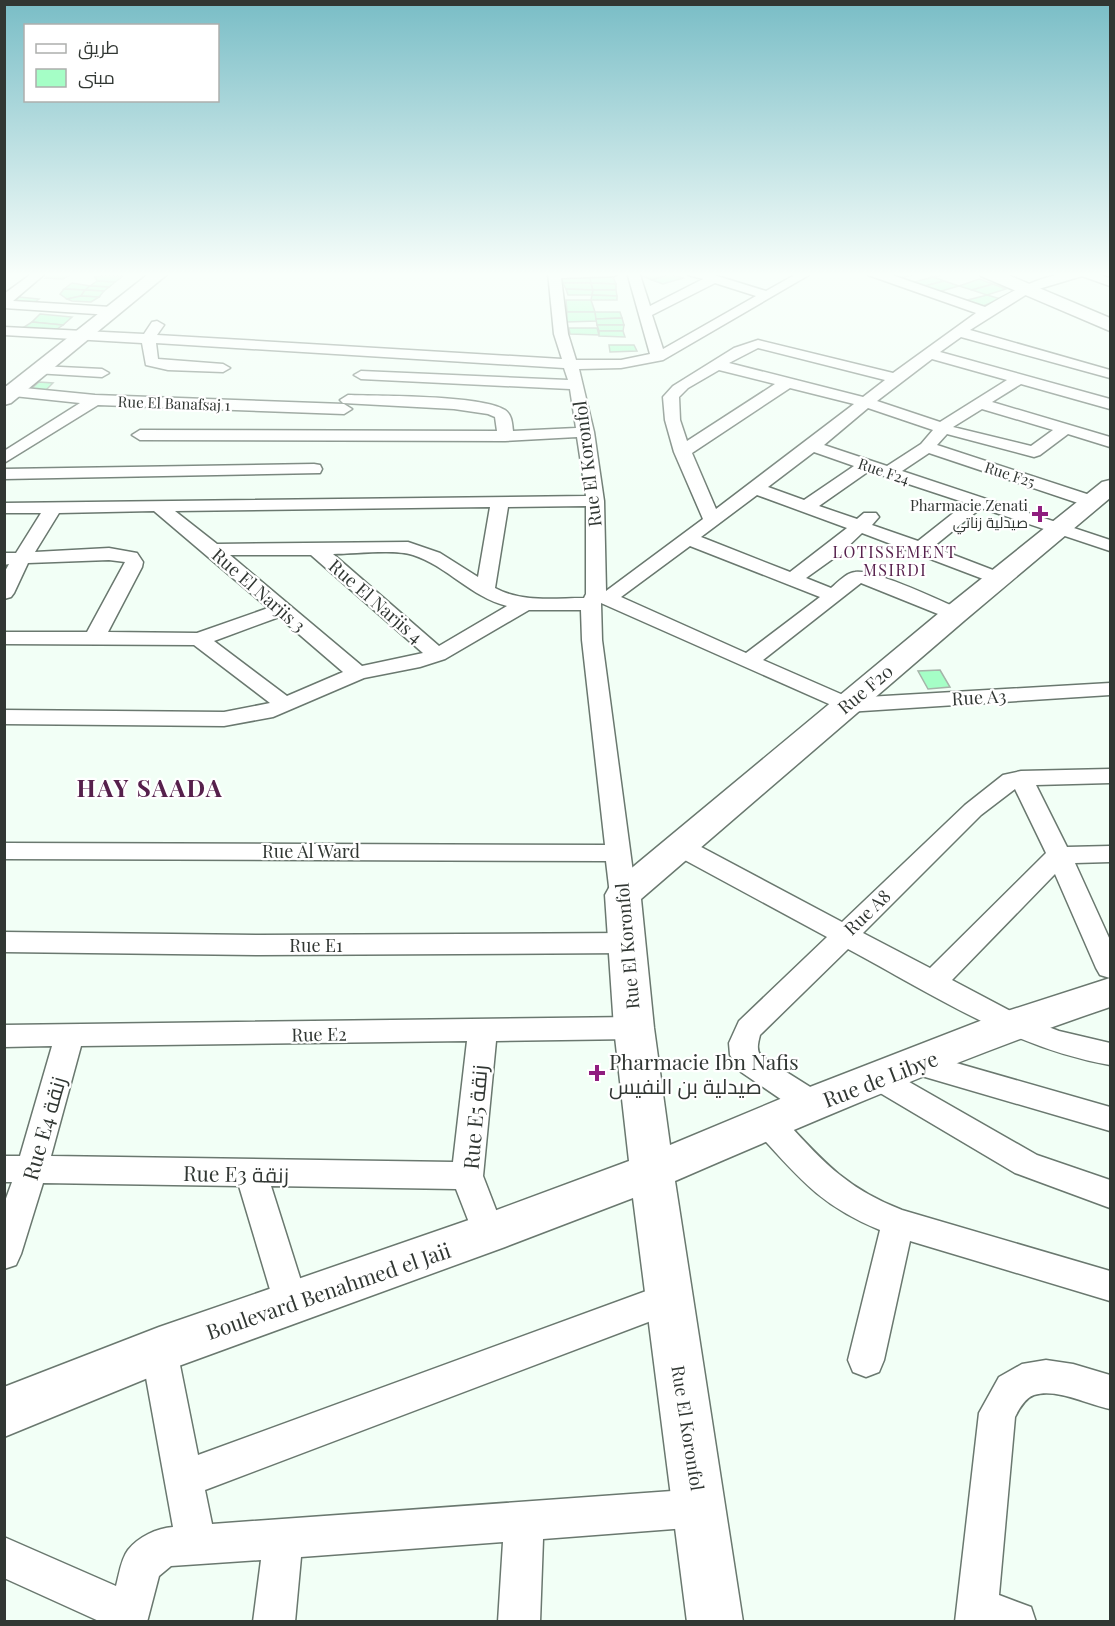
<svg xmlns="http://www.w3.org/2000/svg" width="1115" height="1626" font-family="'Playfair Display',Cairo,serif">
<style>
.building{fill:#a5fec6;stroke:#a5b4a9;stroke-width:1.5}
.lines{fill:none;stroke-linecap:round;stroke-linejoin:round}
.street-casing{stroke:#6a786f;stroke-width:3}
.secondary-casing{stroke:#6a786f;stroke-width:3}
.street{fill:#fff;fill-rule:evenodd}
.secondary{fill:#fff;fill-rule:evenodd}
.poi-dot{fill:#901e7f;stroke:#fff;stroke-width:2}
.labels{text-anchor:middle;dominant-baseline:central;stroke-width:4.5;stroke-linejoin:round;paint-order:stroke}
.far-street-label{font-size:15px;fill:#313733;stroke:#fff}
.far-poi-label{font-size:15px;fill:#313733;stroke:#fff;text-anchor:end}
.far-neighbourhood-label{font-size:16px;letter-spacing:1.5px;fill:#56204c;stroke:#fff}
.street-label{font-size:18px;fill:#313733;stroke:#fff}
.near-poi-label{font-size:21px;fill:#313733;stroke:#fff;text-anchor:start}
.near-street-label{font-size:21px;fill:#313733;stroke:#fff}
.district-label{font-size:24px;font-weight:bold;letter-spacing:1.5px;fill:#56204c;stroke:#fff}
</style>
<rect width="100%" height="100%" fill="#f2fff6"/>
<g class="building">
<path d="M60,272H74L63,279L45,278L50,273L58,274Z"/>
<path d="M646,272H664L670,274L652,280L638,274Z"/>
<path d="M892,272H923L901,278L887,273Z"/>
<path d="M923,272H956L933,277Z"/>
<path d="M670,274L683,278L663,284L652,280Z"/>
<path d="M105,275L123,276L115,282L97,281L95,277Z"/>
<path d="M561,277L590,278L591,283H563Z"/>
<path d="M613,277L616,284L591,283L590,278Z"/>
<path d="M933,277L944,281L925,286L914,282Z"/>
<path d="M979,279L993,284L972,290L959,286Z"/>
<path d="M97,281L115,282L109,287L90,286Z"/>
<path d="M944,281L959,286L938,292L925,286Z"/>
<path d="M72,283L90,286L85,290L64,289Z"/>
<path d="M563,283H591L593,290L566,289Z"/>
<path d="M591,283L616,284V290H593Z"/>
<path d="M993,284L1006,289L987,295L972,290Z"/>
<path d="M90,286L109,287L104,291L85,290Z"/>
<path d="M64,289L85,290L81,296L67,299L60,294Z"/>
<path d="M566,289L593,290L592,295H568Z"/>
<path d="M85,290L104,291L99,297L81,296Z"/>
<path d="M593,290H616L617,296L592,295Z"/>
<path d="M592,295L617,296V300H591Z"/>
<path d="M987,295L1001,299L980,307L964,301Z"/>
<path d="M81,296L99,297L91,302L72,301L67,299Z"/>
<path d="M19,297L39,299L31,305L12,304Z"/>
<path d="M566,300H591L595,312H567Z"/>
<path d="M567,312H595L597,321L566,322Z"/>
<path d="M595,312H620L622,318L596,319Z"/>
<path d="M40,314L72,317L63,325L32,322Z"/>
<path d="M622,318L624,325H597L596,319Z"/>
<path d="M32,322L63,325L54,331L21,329Z"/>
<path d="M597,325H624L623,331H599Z"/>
<path d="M569,328H597L599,335L570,334Z"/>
<path d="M599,331H623L625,337L599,336Z"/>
<path d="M609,345H634L637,351L610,352Z"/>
<path d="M39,382L53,383L43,393L31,389Z"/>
<path d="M940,670L950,687L928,689L918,671Z"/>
</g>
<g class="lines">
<defs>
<g id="street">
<path d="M34,272H47L13,301L111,307L118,311L111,315L4,308V294Z"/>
<path d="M548,272H620L614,276L561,278L568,334L576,360H621L650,354L627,272H639L650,306L703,279L688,275L686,272H704L766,291L800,272H814L663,360L621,368L579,369L594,432L604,501L606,591L703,519L674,452L665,420L663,397L673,386L734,348L758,340L893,373L976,313L868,275L866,272H883L985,307C1024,284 1065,262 1110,278V286L1082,276L1032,291L970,330L1110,370V378L961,337L940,352L1110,399V409L1021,384L992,402L1110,437V447L1068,434L1040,455L1034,457L947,434L937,445L1099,498L1102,502L1099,506H1087L929,453L902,471L1110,540V551L981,508L933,547L1006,575L1009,579L1006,583L999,585L862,533L841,553L806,578L831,588C838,582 846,573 855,572C875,569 940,601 962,610L965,614L962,618H948L861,583L763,660L850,698L1110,683V695L847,712L601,603L602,640L636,895L632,901L623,904L614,901L610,895L606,861L4,859V843L605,845L582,640L581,610H529L445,659L420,667L364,678L273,717L224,726L4,724V710L224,712L270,703L194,645L4,644V632H87L125,562L109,560L28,563L14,593L11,597L4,599V573L9,564L4,565V553H16L41,513H4V503L586,496L577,437L505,441L140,440L132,435L140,430L497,431L495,417L488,414L454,409L343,403L340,400L348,395C380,396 481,395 505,410C512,415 512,423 513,431L576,428L570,389L361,379L354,375L361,371L568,380L564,368L156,343L158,359L223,364L230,368L223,372L168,370L146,365L142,343L4,335V327L144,334L152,322L157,321L164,325L157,335L562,359L554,334ZM715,283L756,296L663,349L652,315ZM758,348L885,380L863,397L729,363ZM932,359L1007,380L940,422L877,401ZM719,370L775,384L687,441L680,420L679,397L688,388ZM790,388L854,404L716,509L692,453ZM868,408L933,430L921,444L887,466L824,445ZM982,409L1053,430L1031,446L953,427ZM814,452L854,466L804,500L768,487ZM869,471L966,503L918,541L872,525L879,517L876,513H864L857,519L819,506ZM757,495L847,528L790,572L701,537ZM586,506V594L584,598C554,598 523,603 495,588L508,507ZM490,507L478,577L440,553L408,542L217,544L175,511ZM154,511L268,608L197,633L108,632L142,567L143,562L137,553L109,548L35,552L59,513ZM690,546L820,597L746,653L621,597ZM333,554C353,554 395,549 413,555C447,566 471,597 507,606L439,646ZM230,555H311L423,653L362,666ZM279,617L343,672L287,696L214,641Z"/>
<path d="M40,366L102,369L109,373L102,377L35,373L33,370Z"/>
<path d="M4,386L95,395L344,404L352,409L344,414L98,405L4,463V451L80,403L4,395Z"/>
<path d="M314,464L320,465L322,469L320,473L4,479V469Z"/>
<path d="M1110,769V783L1036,785L1067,847L1110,846V862L1075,863L1110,940V978L1100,975L1096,968L1055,874L952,980L1022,1017L1059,1031L1110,1043V1065C1013,1048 934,995 848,949L760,1035C758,1043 756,1050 761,1056L823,1095L827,1104L823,1113L812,1116L801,1113L741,1072L730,1055L729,1043L739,1021L827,937L670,852L667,846L670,840L679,838L688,840L842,922L965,805L1003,775L1021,771ZM1015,789L1046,853L930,968L863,933L981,815Z"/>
<path d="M4,932L260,935L628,933L637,936L641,943L637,950L628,953L260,955L4,952Z"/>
<path d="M634,1017L644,1020L648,1028L644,1036L634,1039L496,1041L483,1176L505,1233L501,1243L489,1247L477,1243L456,1189L271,1186L308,1303L303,1314L291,1319L279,1314L274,1303L239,1186L43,1183L21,1254L16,1265L4,1269V1204L12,1182H4V1156H20L52,1046L4,1047V1025ZM467,1041L453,1162L51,1156L81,1046Z"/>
<path d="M918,1052L1110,1107V1131L908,1072L903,1064L908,1056Z"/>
<path d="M880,1067L890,1071L1037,1155L1110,1180V1208L1015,1173L870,1087L865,1079L870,1071Z"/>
<path d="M768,1110L779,1114C820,1158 843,1187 902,1210L1110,1271V1301L910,1241L884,1360L879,1372L866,1377L853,1372L848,1360L880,1230C821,1206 799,1178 757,1132L753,1123L757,1114Z"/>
<path d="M668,1283L680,1288L685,1299L680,1310L205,1490L212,1524L700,1489L714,1494L719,1508L714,1522L700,1527L543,1539L540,1622H498L503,1542L301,1557L295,1622H253L261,1560L171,1566L159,1576L147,1622H101L4,1578V1537L116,1586C119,1575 121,1559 128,1550C138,1537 157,1528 173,1527L141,1350L146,1338L159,1333L172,1338L177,1350L198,1455Z"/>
<path d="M1046,1360L1073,1364L1110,1375V1409C1088,1405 1058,1388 1034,1395C1025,1398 1019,1409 1015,1417L999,1595L1031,1607L1036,1622H955L979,1413L999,1377L1022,1364Z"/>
</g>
<g id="secondary">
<path d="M151,272H170L11,403L4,405V388Z"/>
<path d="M979,272H1001L1110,318V331L981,276Z"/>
<path d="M1110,480V498L965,620L641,899L654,1028L670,1145L797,1092L998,1014L1110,978V1007C962,1057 819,1119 675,1181L743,1622H687L633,1198L505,1247L165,1371L4,1437V1387L159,1327L486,1214L629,1161L614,1028L605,895L610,886L945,608L1102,482Z"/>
</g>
</defs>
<use href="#street" class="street-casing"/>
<use href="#secondary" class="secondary-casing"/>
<use href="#street" class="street"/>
<use href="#secondary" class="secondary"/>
</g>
<linearGradient id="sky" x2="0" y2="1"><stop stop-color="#79bdc6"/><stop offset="0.55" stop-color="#f9fffb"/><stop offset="1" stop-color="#f9fffb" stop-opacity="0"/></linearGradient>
<rect width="1115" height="499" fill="url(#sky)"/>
<g class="poi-dot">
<path d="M1037 505h6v6h6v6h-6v6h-6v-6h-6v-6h6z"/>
<path d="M594 1064h6v6h6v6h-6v6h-6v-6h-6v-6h6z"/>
</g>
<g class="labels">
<g class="far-street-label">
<text transform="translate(174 403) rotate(2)">Rue El Banafsaj 1</text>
<text transform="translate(884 471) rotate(19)">Rue F24</text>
<text transform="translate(1010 474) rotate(18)">Rue F25</text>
</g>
<g class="far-poi-label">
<text x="1028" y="505">Pharmacie Zenati<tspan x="1028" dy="17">صيدلية زناتي</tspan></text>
</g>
<g class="far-neighbourhood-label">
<text x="895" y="551">LOTISSEMENT<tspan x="895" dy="18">MSIRDI</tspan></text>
</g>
<g class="street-label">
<text transform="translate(587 464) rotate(-97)">Rue El Koronfol</text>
<text transform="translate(259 590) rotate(41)">Rue El Narjis 3</text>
<text transform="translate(376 601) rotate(41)">Rue El Narjis 4</text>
<text transform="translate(865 689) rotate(-40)">Rue F20</text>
<text transform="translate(979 697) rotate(-3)">Rue A3</text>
<text x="311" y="851">Rue Al Ward</text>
<text transform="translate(867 912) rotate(-44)">Rue A8</text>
<text x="316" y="945">Rue E1</text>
<text transform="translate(627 946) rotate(-95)">Rue El Koronfol</text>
<text transform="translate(319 1034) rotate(-1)">Rue E2</text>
<text transform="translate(688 1428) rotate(81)">Rue El Koronfol</text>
</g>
<g class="near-poi-label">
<text x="609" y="1061">Pharmacie Ibn Nafis<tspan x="609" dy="24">صيدلية بن النفيس</tspan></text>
</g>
<g class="near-street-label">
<text transform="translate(880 1078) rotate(-21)">Rue de Libye</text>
<text transform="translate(474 1117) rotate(-85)">Rue E5 زنقة</text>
<text transform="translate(43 1128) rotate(-74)">Rue E4 زنقة</text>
<text transform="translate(236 1173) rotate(1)">Rue E3 زنقة</text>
<text transform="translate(328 1290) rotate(-19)">Boulevard Benahmed el Jaii</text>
</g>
<g class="district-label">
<text x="150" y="787">HAY SAADA</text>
</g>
</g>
<rect width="1115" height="1626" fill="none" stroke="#313733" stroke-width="12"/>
<rect x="24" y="24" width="195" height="78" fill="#ffffff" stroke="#adafad" stroke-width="1.5"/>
<rect x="36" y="44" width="30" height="9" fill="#ffffff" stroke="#adafad" stroke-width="1.5"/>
<text x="78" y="54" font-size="18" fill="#313733">طريق</text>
<rect x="36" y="69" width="30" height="18" fill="#a5fec6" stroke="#adafad" stroke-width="1.5"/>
<text x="78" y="84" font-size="18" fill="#313733">مبنى</text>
</svg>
